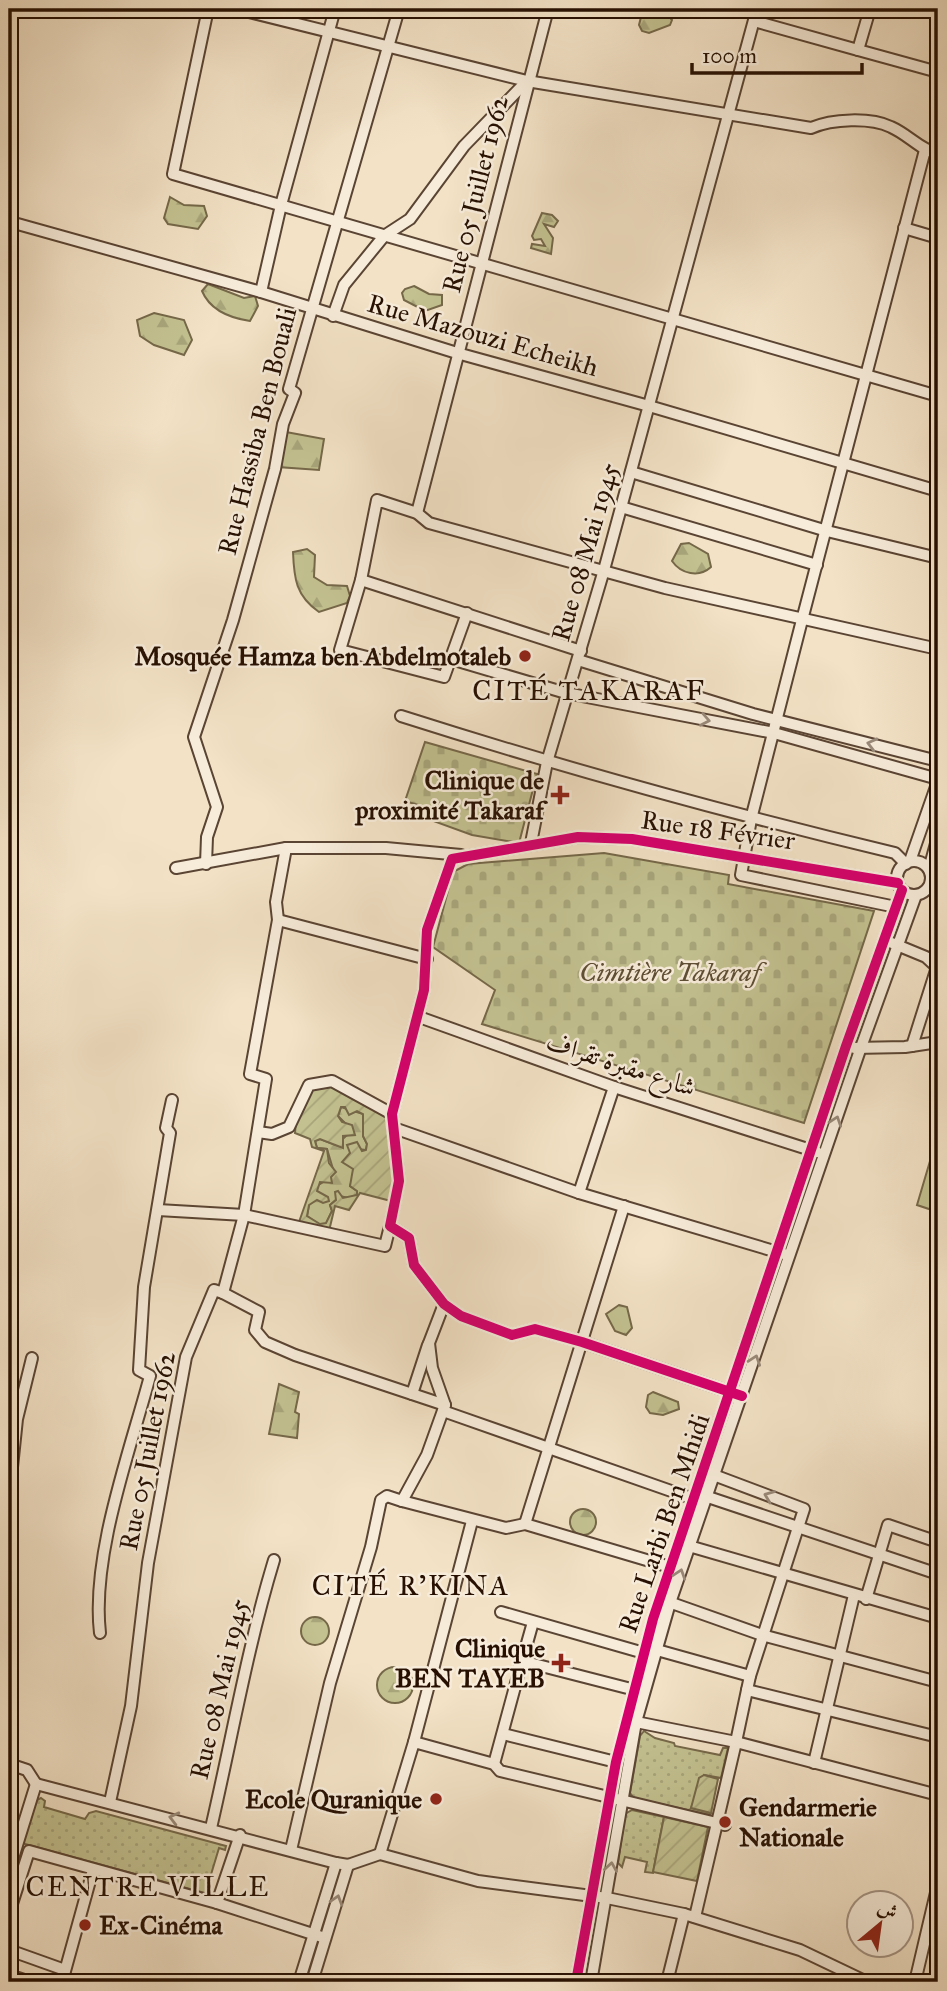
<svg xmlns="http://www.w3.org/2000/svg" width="947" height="1991" font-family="'IM FELL Great Primer',Amiri,serif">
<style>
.grass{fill:url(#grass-dots);stroke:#756849;stroke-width:2}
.forest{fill:url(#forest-firs);stroke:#756849;stroke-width:2}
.cemetery{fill:url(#cemetery-stones);stroke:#756849;stroke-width:2}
.garden{fill:url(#garden-furrows);stroke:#756849;stroke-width:2;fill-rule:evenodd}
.pitch{fill:#c3c190;stroke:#756849;stroke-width:2}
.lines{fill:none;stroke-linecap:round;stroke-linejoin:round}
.minor-casing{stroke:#5a4433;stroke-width:14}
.minor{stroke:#f7ecda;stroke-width:10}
.cycleway-casing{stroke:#f7ecda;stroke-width:15}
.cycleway{stroke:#d6006c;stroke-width:10}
.oneway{stroke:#998979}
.poi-dot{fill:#8f2418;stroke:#f7ecda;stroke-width:2.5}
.labels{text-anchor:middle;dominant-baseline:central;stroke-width:5;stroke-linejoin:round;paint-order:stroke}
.street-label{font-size:26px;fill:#271002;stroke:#f7ecda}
.poi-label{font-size:26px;font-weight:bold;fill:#271002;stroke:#f7ecda;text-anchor:end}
.park-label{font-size:26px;font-style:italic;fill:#5e4e34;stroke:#f7ecda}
.neighbourhood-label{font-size:28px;letter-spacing:2px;fill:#271002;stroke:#f7ecda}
</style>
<defs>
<pattern id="grass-dots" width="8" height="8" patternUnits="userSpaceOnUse" patternTransform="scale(1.75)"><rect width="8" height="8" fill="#c3c190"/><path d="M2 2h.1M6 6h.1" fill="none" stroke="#a8a57b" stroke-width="1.8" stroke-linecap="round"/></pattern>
<pattern id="forest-firs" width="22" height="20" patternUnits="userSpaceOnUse" patternTransform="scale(1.75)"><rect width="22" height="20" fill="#c3c190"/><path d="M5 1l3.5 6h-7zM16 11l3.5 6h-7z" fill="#a8a57b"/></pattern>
<pattern id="cemetery-stones" width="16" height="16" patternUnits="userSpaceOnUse" patternTransform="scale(1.75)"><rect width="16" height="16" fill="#c3c190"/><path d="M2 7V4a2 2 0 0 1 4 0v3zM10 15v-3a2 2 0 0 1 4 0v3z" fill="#a8a57b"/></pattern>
<pattern id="garden-furrows" width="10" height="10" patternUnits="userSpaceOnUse" patternTransform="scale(1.75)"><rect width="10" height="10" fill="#c3c190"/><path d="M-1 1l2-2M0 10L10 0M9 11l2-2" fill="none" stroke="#a8a57b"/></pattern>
</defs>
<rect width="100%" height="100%" fill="#f3e2c6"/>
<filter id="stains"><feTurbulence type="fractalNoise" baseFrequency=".00286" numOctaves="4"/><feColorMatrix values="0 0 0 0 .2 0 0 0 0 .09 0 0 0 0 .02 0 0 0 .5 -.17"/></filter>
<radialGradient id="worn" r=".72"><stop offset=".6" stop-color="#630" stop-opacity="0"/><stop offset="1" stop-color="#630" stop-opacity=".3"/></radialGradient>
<g class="grass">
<path d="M644,1731L655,1738L674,1743L675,1746L720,1755L723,1748H728L721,1778L704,1775L691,1808L711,1813L710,1815L634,1798L630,1793L640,1736Z"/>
<path d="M41,1798L45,1801L44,1807L85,1819L89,1813L96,1811L226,1846L225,1850L219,1848L206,1891L212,1895L25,1844L23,1842L35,1801Z"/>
<path d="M632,1810L664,1817L653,1873L645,1872L647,1862L625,1857L622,1867L618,1863L625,1814Z"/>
</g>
<g class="forest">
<path d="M635,9H663L672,20L670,25L649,33L642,31L639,25L641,17L633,13Z"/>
<path d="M170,197L184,205L204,206L207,216L198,229L168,224L164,218Z"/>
<path d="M542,213L552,215L558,221L554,227L544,224L553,238L551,254L531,248L532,244L545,246L541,239L534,240L532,236Z"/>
<path d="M208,284L244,298L255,296L258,306L250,321C230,318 210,310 202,291Z"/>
<path d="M414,286L429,294L442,295V305L425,311L404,300L402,293L405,289Z"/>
<path d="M154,313L184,320L192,340L184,355L154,345L140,336L137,320Z"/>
<path d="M286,432L324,439L319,470L278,467Z"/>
<path d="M689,543L708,554L711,567C699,578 681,574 672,561L681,544Z"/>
<path d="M307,549L315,555L314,577L327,585L347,586L350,596L347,603L319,612C296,596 294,579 293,552Z"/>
<path d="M341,1107L363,1114V1136L367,1144L366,1150L358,1149L350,1153L354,1174L350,1186L357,1191V1195L349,1198L340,1196L330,1205L332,1211L326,1224L320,1225L307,1216L309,1205L320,1194L316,1191L317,1186L331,1177L333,1169L327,1149L317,1148L315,1141L320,1139L336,1145L347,1135L346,1124L338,1116Z"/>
<path d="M619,1305L627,1307L632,1328L626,1335L615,1331L606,1314Z"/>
<path d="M279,1384L299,1392L295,1412L299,1414L297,1438L269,1434Z"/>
<path d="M653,1392L678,1402L679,1409L663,1415L650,1413L646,1407L648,1395Z"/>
<circle cx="583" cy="1522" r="13"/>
<circle cx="315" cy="1631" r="14"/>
<circle cx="395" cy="1685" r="18"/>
</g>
<g class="cemetery">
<path d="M425,742L537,774L519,843L472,835L425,818L428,808L405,801Z"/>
<path d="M604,853L729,875L728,884L874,911L804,1123L482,1024L495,990L433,947L453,872L468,864Z"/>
</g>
<g class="garden">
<path d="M329,1085L381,1113L388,1120L396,1185L391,1201L360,1193L349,1210L335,1206L329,1231L299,1222L324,1151L312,1147L310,1139L295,1133L296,1121L313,1087ZM341,1107H345L349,1115L357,1111L363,1114V1136L367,1144L366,1150L362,1151L357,1142L347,1145L350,1153L342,1162L353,1169L350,1186L357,1191V1195L343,1198L338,1191L335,1192L336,1200L330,1205L332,1211L326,1223L320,1224L307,1216L309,1205L317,1200L323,1203L329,1201L328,1197L317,1191L320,1182L332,1183L331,1177L336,1172L329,1163L327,1149L317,1148L315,1141L320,1139L343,1148V1136L355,1135L352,1125L342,1122L338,1116Z"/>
<path d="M704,1775L718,1779L711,1813L691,1808L699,1778Z"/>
<path d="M664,1817L708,1827L697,1881L653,1872Z"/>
</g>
<path class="pitch" d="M938,1134V1212L917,1205Z"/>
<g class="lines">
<defs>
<g id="minor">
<path d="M208,9L173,174L938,396"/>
<path d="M237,9L527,81L811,128C832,119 870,117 891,127C909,135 919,149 938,154"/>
<path d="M870,9L858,50L938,72"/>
<path d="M754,21L858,50"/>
<path d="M14,223L261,292L457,353L649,406L938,491"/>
<path d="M904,228L938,238"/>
<path d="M261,292L281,205L335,9"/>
<path d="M333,316L344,285L384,236L410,219L464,146L525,83"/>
<path d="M631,472L827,531L938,558"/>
<path d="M621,507L817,565"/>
<path d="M417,513L548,9"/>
<path d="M361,580L581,651"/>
<path d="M467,613L444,677L340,650L361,580L377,500L417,513L429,523L665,588L938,649"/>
<path d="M451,659L566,693L774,733L938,779"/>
<path d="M578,660L753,714L938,761"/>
<path d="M401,716C564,768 728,813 895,853L906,864"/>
<path d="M531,843L547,762L604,570L757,9"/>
<path d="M910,861L938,781"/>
<circle cx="914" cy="878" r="17"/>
<path d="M206,864L207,837L217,807L194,737L233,620L275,469L283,424L295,393L289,389L399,9"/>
<path d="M176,868L286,848H386L461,855"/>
<path d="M929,869L938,836"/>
<path d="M896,907L741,875L751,819L802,620L925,150"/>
<path d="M278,920L427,959"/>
<path d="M892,943L926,957L938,968"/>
<path d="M419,1017L614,1087L817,1152"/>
<path d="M912,1046L937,967"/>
<path d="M854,1048L905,1047L938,1042"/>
<path d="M394,1128L579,1193L784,1254"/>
<path d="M258,1132L272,1134L289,1127L309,1085L332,1081L392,1114"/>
<path d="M579,1193L614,1087"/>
<path d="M158,1210L244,1215L385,1246L390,1226"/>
<path d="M223,1293L259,1312L255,1330L265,1342L295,1355L445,1405"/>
<path d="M412,1394L428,1345"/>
<path d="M742,1396L582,1342L535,1329L512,1335L461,1316L444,1304L414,1265L409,1238L390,1226L399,1181L392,1114L424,990L427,930L452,859L578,837L632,839L898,883"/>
<path d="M443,1411L694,1499"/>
<path d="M702,1495L938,1574"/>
<path d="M9,1496L17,1419L32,1358"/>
<path d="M402,1501L506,1528L525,1524L670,1567"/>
<path d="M525,1524L624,1206"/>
<path d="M682,1544L938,1618"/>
<path d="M866,1599L888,1525L938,1542"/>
<path d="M666,1601L762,1635L938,1682"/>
<path d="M501,1612L644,1653"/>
<path d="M100,1633C91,1556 130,1451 150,1376L139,1370L144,1287L170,1133L166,1128L172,1100"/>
<path d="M657,1650L750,1676"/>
<path d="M522,1661L533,1622"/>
<path d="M747,1690L938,1737"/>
<path d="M631,1721L736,1742L750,1676L804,1509L711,1474"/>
<path d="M503,1734L616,1762"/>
<path d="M414,1742L472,1521"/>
<path d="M814,1763L854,1595"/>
<path d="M9,1764L27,1770L36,1784"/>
<path d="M494,1764L522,1661L639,1691"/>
<path d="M36,1784L336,1863L348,1865L380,1854L478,1881L607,1898L684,1914L800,1950L867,1982"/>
<path d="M110,1802L131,1706L148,1563L186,1357L214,1290L223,1293L244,1215L266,1079L250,1074L278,920L276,902L286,848"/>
<path d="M211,1828C232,1738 247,1649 274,1560"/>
<path d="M291,1850L330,1683L371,1547L381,1500L387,1496L402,1501L427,1455L445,1405L432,1368L429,1343L444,1304"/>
<path d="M380,1854L414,1742L494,1764L500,1771L725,1825"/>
<path d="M9,1871L36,1784"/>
<path d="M217,1903L240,1835"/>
<path d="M9,1913L29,1851L217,1903L325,1938"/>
<path d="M695,1917L736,1742L938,1795"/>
<path d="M9,1950L65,1970"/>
<path d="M9,1975L30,1982"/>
<path d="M62,1982L93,1870"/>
<path d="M299,1982L336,1863"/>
<path d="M312,1982L348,1865"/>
<path d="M576,1982L616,1762L653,1619L846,1046L902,890"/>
<path d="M591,1982L636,1722L670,1603L860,1050L916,895"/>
<path d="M667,1982L684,1914"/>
<path d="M915,1982L938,1884"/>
<path d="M937,1982L938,1979"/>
</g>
</defs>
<use href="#minor" class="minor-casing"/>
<use href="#minor" class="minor"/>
<defs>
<g id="cycleway">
<path d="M742,1396L582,1342L535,1329L512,1335L461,1316L444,1304L414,1265L409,1238L390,1226L399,1181L392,1114L424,990L427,930L452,859L578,837L632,839L898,883"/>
<path d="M576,1982L616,1762L653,1619L846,1046L902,890"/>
</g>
</defs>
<use href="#cycleway" class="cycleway-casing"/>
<use href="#cycleway" class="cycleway"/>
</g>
<defs><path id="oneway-chevron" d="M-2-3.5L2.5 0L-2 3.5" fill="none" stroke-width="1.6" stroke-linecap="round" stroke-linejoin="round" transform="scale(1.75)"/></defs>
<g class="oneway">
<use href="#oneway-chevron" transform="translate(705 720) rotate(11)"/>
<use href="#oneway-chevron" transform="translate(872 744) rotate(-166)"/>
<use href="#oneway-chevron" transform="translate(836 1121) rotate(-71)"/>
<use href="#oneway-chevron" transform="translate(755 1360) rotate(-71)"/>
<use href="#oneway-chevron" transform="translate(769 1496) rotate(-159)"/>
<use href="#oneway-chevron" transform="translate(680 1574) rotate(-72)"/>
<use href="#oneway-chevron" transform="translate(174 1818) rotate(-166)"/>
<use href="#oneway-chevron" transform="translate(611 1867) rotate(-81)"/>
<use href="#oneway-chevron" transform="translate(337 1900) rotate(-73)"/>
</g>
<g class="poi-dot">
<circle cx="525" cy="656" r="7"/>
<path d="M556.5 784.5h7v7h7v7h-7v7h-7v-7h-7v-7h7z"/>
<path d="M557.5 1652.5h7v7h7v7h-7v7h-7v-7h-7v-7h7z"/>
<circle cx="436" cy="1799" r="7"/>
<circle cx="725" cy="1822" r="7"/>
<circle cx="85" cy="1925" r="7"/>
</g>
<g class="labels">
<g class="street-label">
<text transform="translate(475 194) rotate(-76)">Rue 05 Juillet 1962</text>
<text transform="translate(483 335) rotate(16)">Rue Mazouzi Echeikh</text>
<text transform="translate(257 431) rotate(-76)">Rue Hassiba Ben Bouali</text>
<text transform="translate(585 552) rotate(-74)">Rue 08 Mai 1945</text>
<text transform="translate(718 830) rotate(8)">Rue 18 Février</text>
<text transform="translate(621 1064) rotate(18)">شارع مقبرة تقراف</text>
<text transform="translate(147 1451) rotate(-79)">Rue 05 Juillet 1962</text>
<text transform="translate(664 1523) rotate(-71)">Rue Larbi Ben Mhidi</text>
<text transform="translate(219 1689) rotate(-77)">Rue 08 Mai 1945</text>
</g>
<g class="poi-label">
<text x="511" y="656">Mosquée Hamza ben Abdelmotaleb</text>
<text x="544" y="780">Clinique de<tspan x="544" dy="30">proximité Takaraf</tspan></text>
<text x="545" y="1648">Clinique<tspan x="545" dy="30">BEN TAYEB</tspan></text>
<text x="422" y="1799">Ecole Quranique</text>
<text x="739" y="1807" text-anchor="start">Gendarmerie<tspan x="739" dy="30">Nationale</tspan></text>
<text x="99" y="1925" text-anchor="start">Ex-Cinéma</text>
</g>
<g class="park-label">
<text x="670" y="972">Cimtière Takaraf</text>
</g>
<g class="neighbourhood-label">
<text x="589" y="690">CITÉ TAKARAF</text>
<text x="411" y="1585">CITÉ R'KINA</text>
<text x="148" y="1886">CENTRE VILLE</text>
</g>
</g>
<rect width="947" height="1991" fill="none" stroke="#f3e2c6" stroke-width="35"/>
<rect x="10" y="10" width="926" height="1970" fill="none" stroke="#271002" stroke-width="3.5"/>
<rect x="18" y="18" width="912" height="1956" fill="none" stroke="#271002" stroke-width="2"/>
<g transform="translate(880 1924) rotate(29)"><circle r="33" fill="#f7ecda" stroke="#a49484" stroke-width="2"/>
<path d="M0-5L12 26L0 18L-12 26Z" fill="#8f2418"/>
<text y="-10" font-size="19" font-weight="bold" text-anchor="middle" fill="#271002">ش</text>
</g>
<path d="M692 63v10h170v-10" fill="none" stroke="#271002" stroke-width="3.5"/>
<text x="702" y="63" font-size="21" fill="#271002" stroke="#f7ecda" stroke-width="5" paint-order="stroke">100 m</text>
<rect width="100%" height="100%" filter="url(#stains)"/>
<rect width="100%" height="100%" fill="url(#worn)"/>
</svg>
